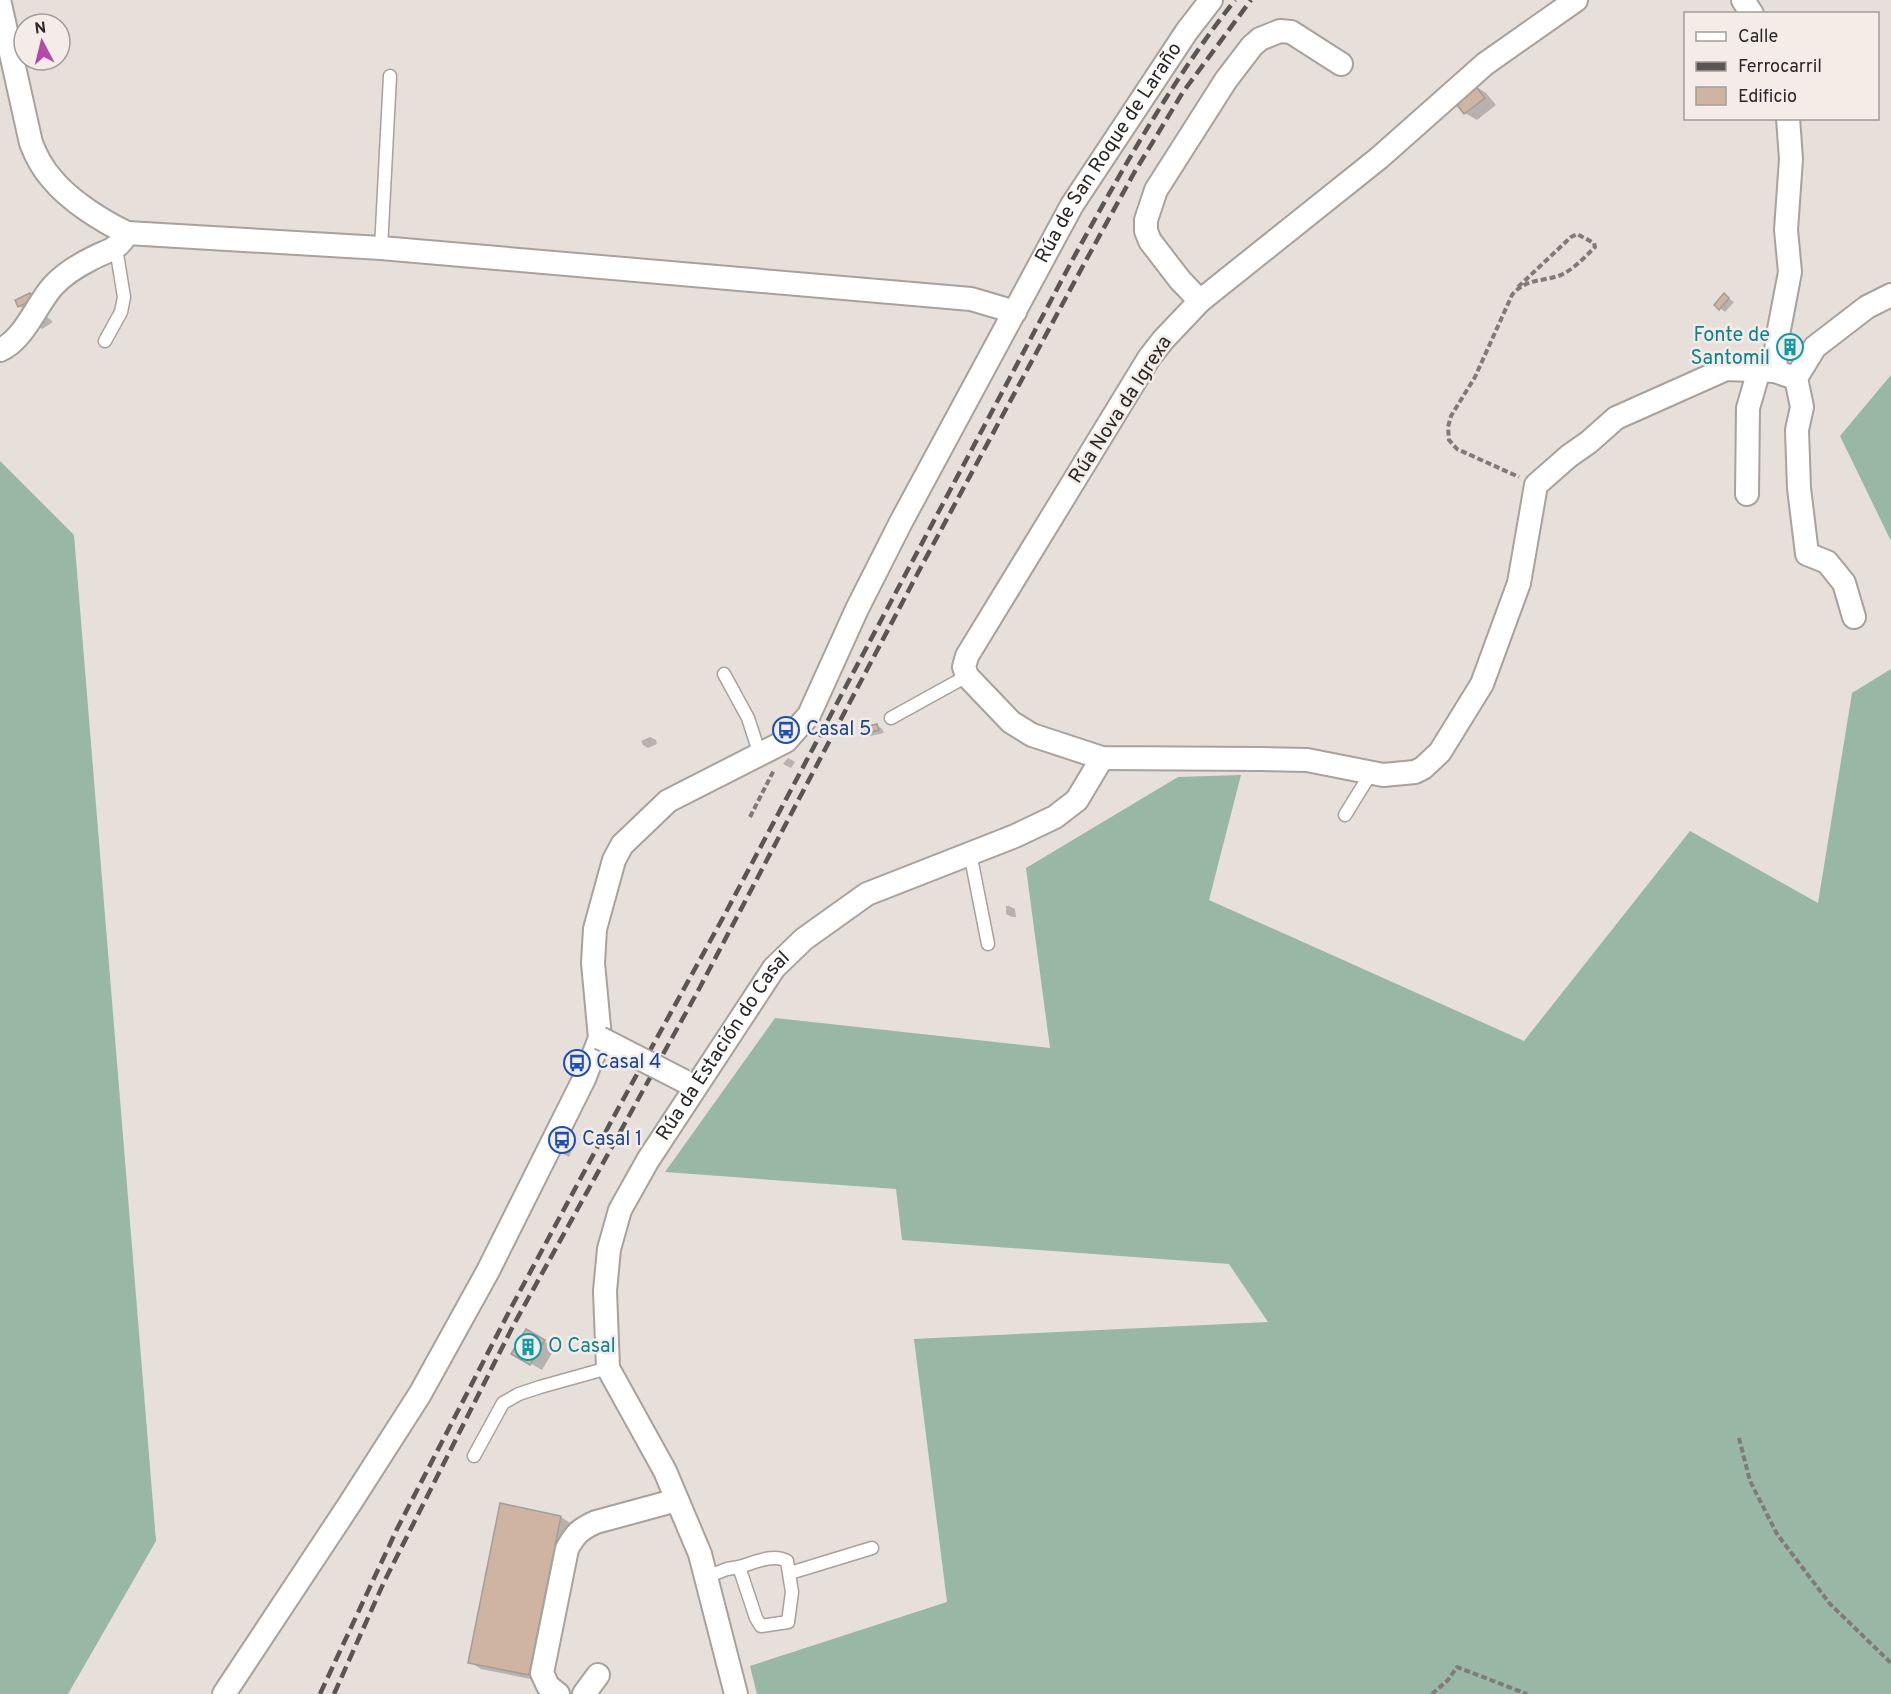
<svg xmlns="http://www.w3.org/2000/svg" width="1891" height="1694" font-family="Overpass,sans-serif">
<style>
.forest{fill:#99b7a5}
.shadow{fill:#0003}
.building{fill:#d0b4a2;stroke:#a39c98;stroke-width:1.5}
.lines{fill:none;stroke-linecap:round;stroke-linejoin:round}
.lane-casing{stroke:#a8a19c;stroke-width:15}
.street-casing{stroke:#a8a19c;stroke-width:26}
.path{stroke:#807b78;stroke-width:4;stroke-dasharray:6 3;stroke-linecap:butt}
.lane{stroke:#fff;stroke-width:12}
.street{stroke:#fff;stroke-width:22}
.rail{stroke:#5a5654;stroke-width:4.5;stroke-dasharray:12 6;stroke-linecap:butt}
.street-bridge-casing{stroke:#a8a19c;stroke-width:26;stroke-linecap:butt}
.street-bridge{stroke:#fff;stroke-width:22}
.labels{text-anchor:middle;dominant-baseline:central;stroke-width:5;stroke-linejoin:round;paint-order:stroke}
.street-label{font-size:20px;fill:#2a2726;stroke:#f3ece7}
.culture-label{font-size:20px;fill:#0d838f;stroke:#f3ece7;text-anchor:end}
.transit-label{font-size:20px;fill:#164399;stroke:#f3ece7;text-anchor:start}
</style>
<rect width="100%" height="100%" fill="#e6dfda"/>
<g class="forest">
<path d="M1891,375V541L1840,436Z"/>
<path d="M0,461L74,535L156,1541L68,1694H0Z"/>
<path d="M1891,669V1694H757L750,1666L947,1602L914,1339L1268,1322L1229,1264L902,1240L896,1189L665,1172L775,1018L1050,1048L1026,868L1178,777L1241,775L1209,900L1524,1041L1690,831L1818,903L1852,693Z"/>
</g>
<g class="shadow">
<path d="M1475,86L1486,93L1496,105L1477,120L1465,113L1456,101Z"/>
<path d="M30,294L36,298L25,309L19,306Z"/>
<path d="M1724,295L1734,302L1725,312L1716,305Z"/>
<path d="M46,316L53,322L42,329L37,325Z"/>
<path d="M1786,340L1798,342L1803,345L1801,357L1789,355L1783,352Z"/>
<path d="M877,725L882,729L884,733L870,736L864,733Z"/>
<path d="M650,737L656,740L657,744L648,748L643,745L641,741Z"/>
<path d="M788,758L795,762L791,768L783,764Z"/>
<path d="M1006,906H1009L1015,909L1016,917H1012L1006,914Z"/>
<path d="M563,1145L572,1150L569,1157L559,1152Z"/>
<path d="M527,1331L555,1348L542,1370L514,1354Z"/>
<path d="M561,1517L572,1524L541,1681L481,1669L470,1662Z"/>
</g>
<g class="building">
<path d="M1474,84L1485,98L1464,114L1454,101Z"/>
<path d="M30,293L34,299L18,307L15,300Z"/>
<path d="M1724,293L1729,298L1719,310L1714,305Z"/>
<path d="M1784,338L1798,341L1795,355L1782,353Z"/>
<path d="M877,724L879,730L863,734L861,728Z"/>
<path d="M526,1329L545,1340L530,1365L511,1354Z"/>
<path d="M500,1503L561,1516L529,1675L468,1663Z"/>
</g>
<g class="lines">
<defs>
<g id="lane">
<path d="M381,248L390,76"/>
<path d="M105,341L121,312L124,297L116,248"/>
<path d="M724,674L748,718L760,755"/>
<path d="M891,718L967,676"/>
<path d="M1345,815L1371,773"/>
<path d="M970,853L988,944"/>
<path d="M474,1456L503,1403L519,1394L540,1387L608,1368"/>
<path d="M790,1573L872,1548"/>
<path d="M706,1577L727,1569L739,1567L756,1618L761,1626L788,1622L792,1592L787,1561C773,1553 753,1563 739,1567"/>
</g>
<g id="street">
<path d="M1576,0L1485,64L1379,158L1200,301L1163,340L1149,358L967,656L964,667L967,676L1011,722L1032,735L1102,758L1261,759L1307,760L1383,775L1415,772L1423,768L1440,752L1482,684L1519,583L1536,485L1569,456L1589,442L1616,418L1726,369L1775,371"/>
<path d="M1743,0L1752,14"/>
<path d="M0,4L31,143C36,156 42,168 52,179C70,201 102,221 127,233L381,248L971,299L1015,312"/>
<path d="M1788,118L1791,159L1786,230L1790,272L1777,340L1775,371L1789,376"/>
<path d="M1200,301L1180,280L1150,241L1146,231V220L1156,190L1226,80L1252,46L1260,39L1280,31L1291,32L1341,64"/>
<path d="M0,350C24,340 36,305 53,286C63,275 77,266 91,259C107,250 118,251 127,233"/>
<path d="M1747,494L1748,408L1759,370"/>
<path d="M1854,617L1844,583L1827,562L1807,554L1799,488L1797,430L1802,407L1796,378L1815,347L1867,307L1891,295"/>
<path id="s1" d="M224,1694L349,1505L420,1394L488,1271L584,1079L600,1038L593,963L595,929L614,860L622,845L668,801L786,741L809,715L857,609L901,522L1072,205L1187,31L1211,0"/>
<path d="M558,1694L548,1686L542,1673L567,1549C575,1534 580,1529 596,1522L677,1500"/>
<path d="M584,1694L598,1675"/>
<path id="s2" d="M736,1694L700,1554L665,1471L608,1368L605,1291L609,1249L620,1210L648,1160L774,968L804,939L867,894L1015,836L1055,817L1077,800L1102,758"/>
</g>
</defs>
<use href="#lane" class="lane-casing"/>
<use href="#street" class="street-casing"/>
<g class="path">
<path d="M1518,287L1571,237L1577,234L1594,243L1595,247C1585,257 1574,269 1561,275C1542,282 1526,278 1512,295L1475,377L1451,416L1448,427L1449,440L1457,449L1519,477"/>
<path d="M750,817L774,770"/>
<path d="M1739,1438L1750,1481L1777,1534L1830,1604L1891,1663"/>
<path d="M1432,1694L1448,1680L1457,1667L1527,1694"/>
</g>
<use href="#lane" class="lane"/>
<use href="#street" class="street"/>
<g class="rail">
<path d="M320,1694L397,1529L512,1306L619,1107L725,914L1074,257C1123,168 1172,80 1235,0"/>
<path d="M334,1694L384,1582L513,1326L699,989L921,567L1084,264L1134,173L1183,92L1251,0"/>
</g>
<defs>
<path id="street-bridge" d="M600,1038L684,1081"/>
</defs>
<use href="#street-bridge" class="street-bridge-casing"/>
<use href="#street-bridge" class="street-bridge"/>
</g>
<defs>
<symbol id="building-ring" viewBox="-11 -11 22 22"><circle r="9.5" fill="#f3ece7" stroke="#0f9aa8" stroke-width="1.5"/><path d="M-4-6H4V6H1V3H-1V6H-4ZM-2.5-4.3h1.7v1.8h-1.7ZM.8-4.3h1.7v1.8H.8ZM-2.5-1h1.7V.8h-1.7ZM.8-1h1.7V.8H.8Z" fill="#0f9aa8"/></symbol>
<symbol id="bus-ring" viewBox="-11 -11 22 22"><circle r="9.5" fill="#f3ece7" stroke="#1a4fb4" stroke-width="1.5"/><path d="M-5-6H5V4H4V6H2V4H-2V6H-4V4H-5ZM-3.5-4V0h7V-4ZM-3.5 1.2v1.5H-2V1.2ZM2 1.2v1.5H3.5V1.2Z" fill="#1a4fb4"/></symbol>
</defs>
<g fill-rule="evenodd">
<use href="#building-ring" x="1775" y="332" width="30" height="30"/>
<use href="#bus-ring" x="771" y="715" width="30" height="30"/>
<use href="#bus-ring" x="562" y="1048" width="30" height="30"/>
<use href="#bus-ring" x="547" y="1125" width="30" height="30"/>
<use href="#building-ring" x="513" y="1332" width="30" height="30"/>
</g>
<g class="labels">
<g class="street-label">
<text stroke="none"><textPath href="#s1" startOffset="1824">Rúa de San Roque de Laraño</textPath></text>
<text transform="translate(1121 410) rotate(-57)">Rúa Nova da Igrexa</text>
<text stroke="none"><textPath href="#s2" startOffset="706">Rúa da Estación do Casal</textPath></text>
</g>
<g class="culture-label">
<text x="1770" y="336">Fonte de<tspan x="1770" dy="23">Santomil</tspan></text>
<text x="548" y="1347" text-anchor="start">O Casal</text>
</g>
<g class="transit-label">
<text x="806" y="730">Casal 5</text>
<text x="596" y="1063">Casal 4</text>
<text x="582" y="1140">Casal 1</text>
</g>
</g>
<rect x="1684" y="12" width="195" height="108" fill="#f3ece7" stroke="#a39d9a" stroke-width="1.5"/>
<rect x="1696" y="32" width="30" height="9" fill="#ffffff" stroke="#a39d9a" stroke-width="1.5"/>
<text x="1738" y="42" font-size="18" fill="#2a2726">Calle</text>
<rect x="1696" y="62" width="30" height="9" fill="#5a5654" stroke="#a39d9a" stroke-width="1.5"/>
<text x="1738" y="72" font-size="18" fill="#2a2726">Ferrocarril</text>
<rect x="1696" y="87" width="30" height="18" fill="#d0b4a2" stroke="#a39d9a" stroke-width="1.5"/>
<text x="1738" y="102" font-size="18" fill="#2a2726">Edificio</text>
<g transform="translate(42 42) rotate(353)"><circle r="28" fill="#f3ece7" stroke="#a39d9a" stroke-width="1.5"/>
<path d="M0-4.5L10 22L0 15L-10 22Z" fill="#b649a7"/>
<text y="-9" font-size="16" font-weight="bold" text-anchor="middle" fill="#2a2726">N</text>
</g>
</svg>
